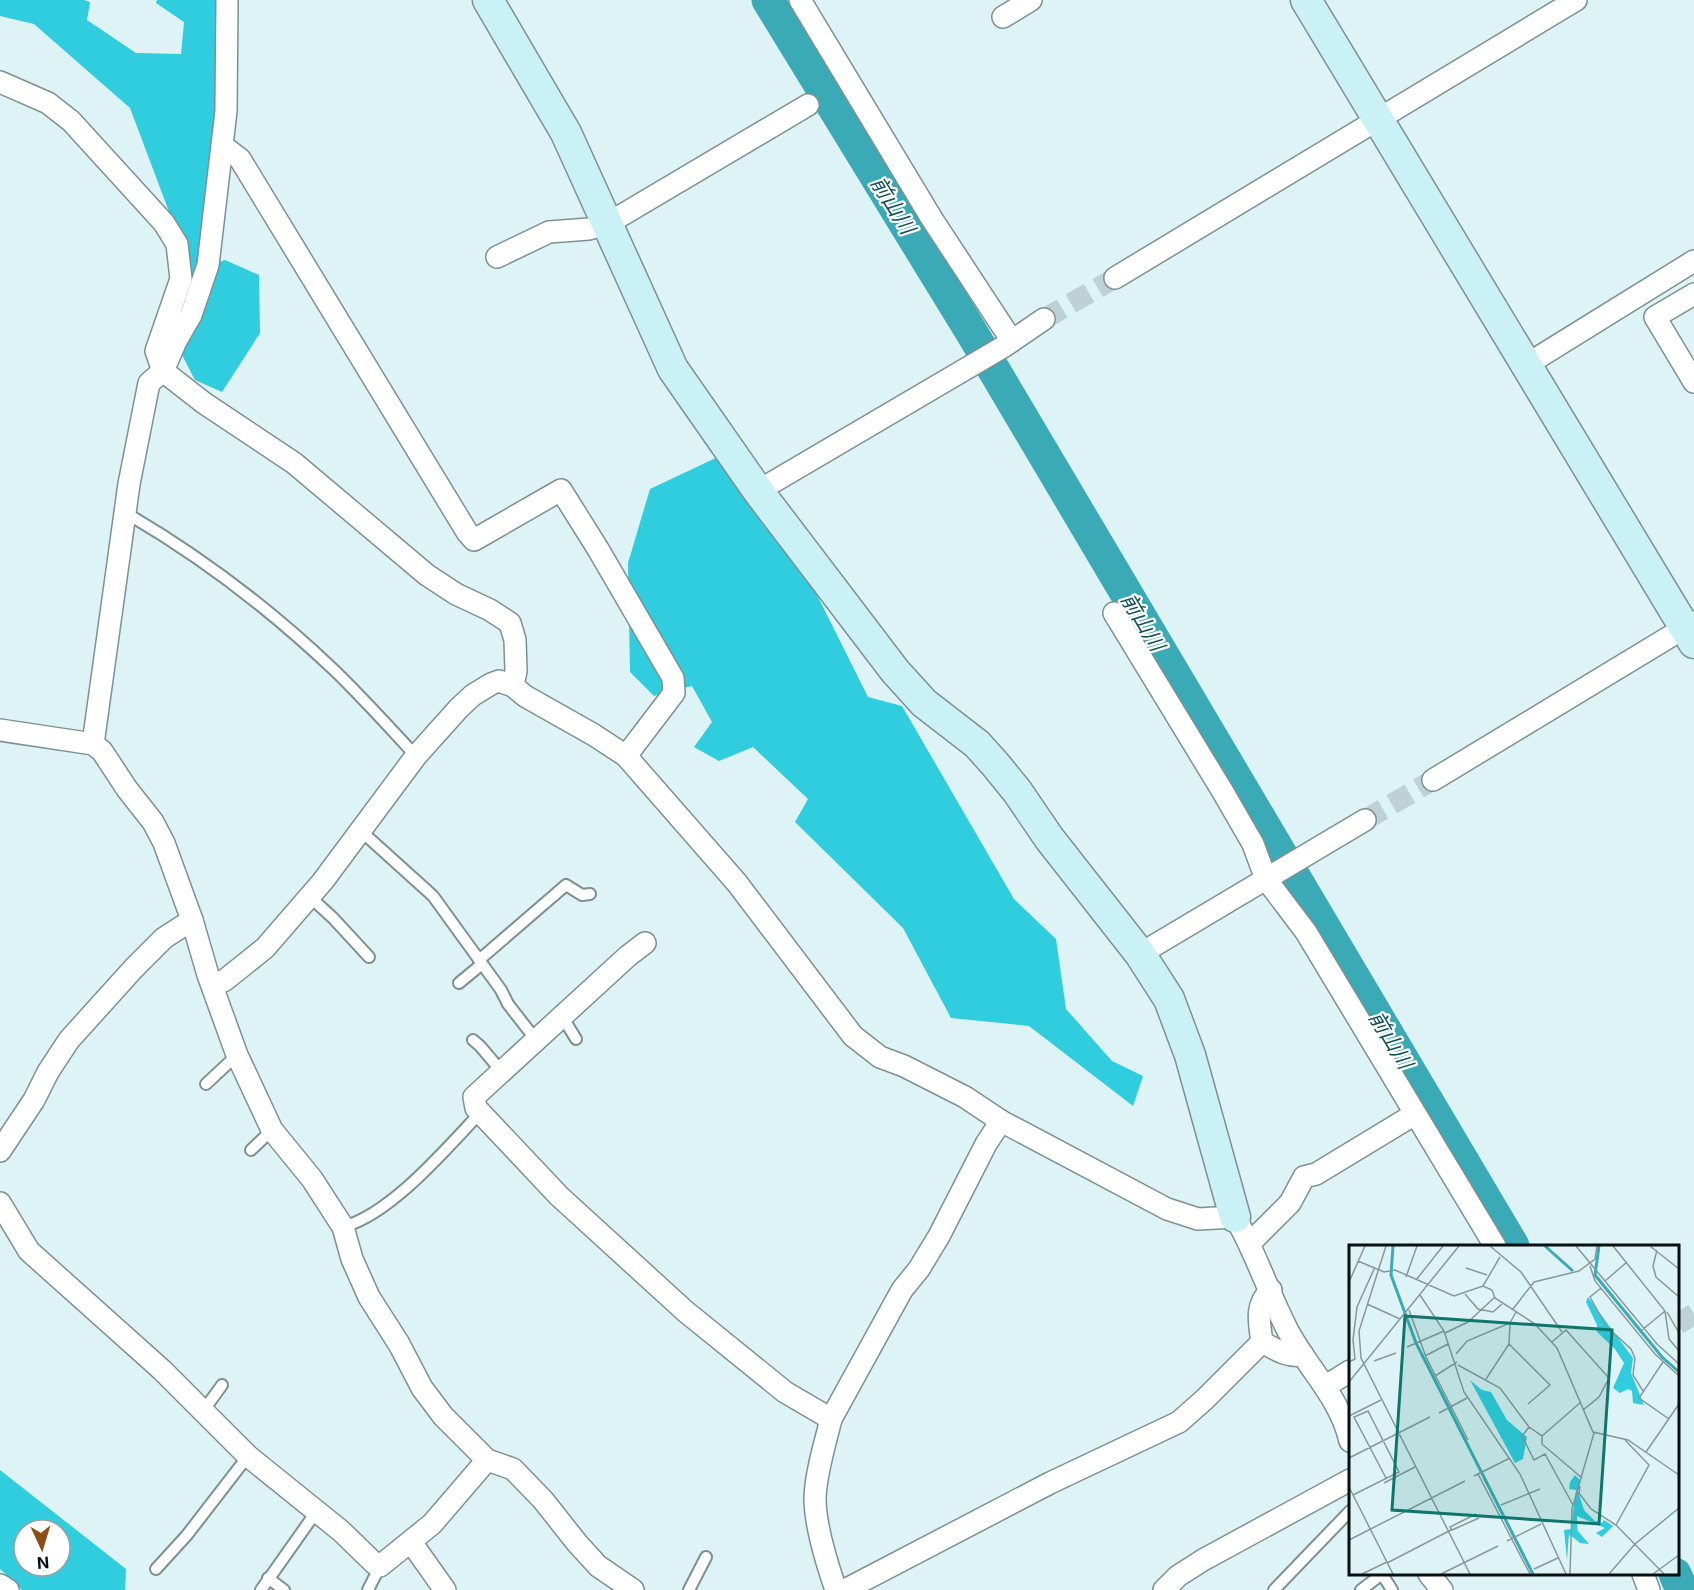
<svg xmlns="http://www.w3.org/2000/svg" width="1694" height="1590" font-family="Inter,'Noto Sans JP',sans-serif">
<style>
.forest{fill:#2fcdde;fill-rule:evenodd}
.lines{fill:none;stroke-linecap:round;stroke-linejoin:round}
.river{stroke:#3aaab7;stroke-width:33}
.street-tunnel{stroke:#bed1d4;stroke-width:21;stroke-dasharray:21 10;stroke-linecap:butt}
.lane-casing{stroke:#7d9193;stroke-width:14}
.street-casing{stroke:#7d9193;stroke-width:24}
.secondary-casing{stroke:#7d9193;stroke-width:33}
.lane{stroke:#fff;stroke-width:10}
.street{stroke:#fff;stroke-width:21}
.secondary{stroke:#caf2f6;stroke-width:30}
.labels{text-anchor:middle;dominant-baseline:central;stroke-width:4.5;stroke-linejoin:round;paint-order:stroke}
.water-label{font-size:21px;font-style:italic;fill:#105057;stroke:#fff}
.inset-river{fill:none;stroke:#3aaab7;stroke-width:3}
.inset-road{fill:none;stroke:#88989a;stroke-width:1.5}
.view{fill:#0f766e;fill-opacity:0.15;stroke:#0f766e;stroke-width:3}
.inset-edge{fill:none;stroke:#080f10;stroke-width:3}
</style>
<rect width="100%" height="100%" fill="#def3f6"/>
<g class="forest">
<path d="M0,0H84L90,2L87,20L136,53L181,54L184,22L156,3L157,0H222L221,114L203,267L225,260L259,275L260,333L222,392L195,380L181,353L180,317L188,262L130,108L34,24L0,16Z"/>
<path d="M720,456L806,573L868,697L902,706L1014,899L1056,939L1066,1009L1112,1061L1143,1076L1133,1106L1029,1026L951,1018L903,928L795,822L808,799L753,747L719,761L694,747L712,722L692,686L654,696L630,672L628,563L650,489Z"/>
<path d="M0,1470L126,1569L125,1590H22L0,1569ZM24,1530H60V1566H24Z"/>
</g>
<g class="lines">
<g class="river">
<path d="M768,0L972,333L1513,1246"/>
<path d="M1675,1574L1682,1590"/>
</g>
<g class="street-tunnel">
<path d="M1044,319L1115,278"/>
<path d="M1365,820L1433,780"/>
<path d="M1678,1324L1694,1314"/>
</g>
<defs>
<g id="lane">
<path d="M125,516H131C204,559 272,611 334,670C362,697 389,727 416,756"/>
<path d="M361,831L433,896L501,990L508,1004L536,1040"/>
<path d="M310,897L333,918L369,957"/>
<path d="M479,960L566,885L582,895L590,894"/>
<path d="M459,983L482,964"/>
<path d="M562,1016L576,1039"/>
<path d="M473,1040L480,1046L502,1072"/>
<path d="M206,1084L237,1055"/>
<path d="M251,1150L272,1130"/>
<path d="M343,1227C391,1214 446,1149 480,1113"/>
<path d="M204,1410L222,1385"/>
<path d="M156,1569L187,1535L248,1456"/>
<path d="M1382,1574L1392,1590"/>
<path d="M268,1578L284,1590"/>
<path d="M261,1590L316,1512"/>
<path d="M368,1590L380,1566"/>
<path d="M689,1590L706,1557"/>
<path d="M1274,1590L1350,1511"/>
<path d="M1361,1590L1382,1574"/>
</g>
<g id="street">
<path d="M800,0L932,219L1012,341"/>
<path d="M1003,17L1031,0"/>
<path d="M0,82L48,103L71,121L164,223L177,244L181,279L156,351L163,371L204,403L294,463L427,575L456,594L490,610L510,623L515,640L516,671L513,686"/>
<path d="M223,146L240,159L467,532L474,540L561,490L598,549L673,678L674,693L626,756"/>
<path d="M497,257L549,232L589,229L607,224L808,105"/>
<path d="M1115,278L1576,0"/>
<path d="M1694,294L1655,317L1694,382"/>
<path d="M1526,365L1694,261"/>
<path d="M758,491L1003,347L1044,319"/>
<path d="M1114,613L1223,792L1253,844L1266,879L1306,932L1495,1246"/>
<path d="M0,730L93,744L102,751L127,789L153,822L164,843L192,920L208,975L237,1055L272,1130L312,1179L343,1227L352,1259L369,1297L399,1344L422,1388L443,1416L487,1460L513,1469L543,1500L577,1543L598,1566L633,1590"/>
<path d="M93,744L129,484L149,383L163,371L176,341L191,315L208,265L226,111L227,0"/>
<path d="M1433,780L1694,622"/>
<path d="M645,943L628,956L474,1097L476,1108L559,1196L685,1311L785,1392L831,1419C825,1444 816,1472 815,1498C815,1525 827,1564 836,1590"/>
<path d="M1140,954L1365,820"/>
<path d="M213,986L225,980L265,948L323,881L416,756L459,708L473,695L491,684L499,681L513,686L525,696L594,735L626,756L737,883L853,1036L880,1057L904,1066L965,1097L1001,1121L1167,1209L1198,1219L1235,1217C1256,1253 1268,1292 1287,1329C1307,1368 1340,1397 1350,1441"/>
<path d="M0,1151L34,1100L48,1072L69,1040L134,968L164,938L192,920"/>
<path d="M0,1203L29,1251L162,1370L248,1456L341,1531L375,1564L380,1566L432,1524L487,1460"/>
<path d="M1250,1243L1290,1203L1304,1177L1316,1174L1415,1114"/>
<path d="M1262,1342C1275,1349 1288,1358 1303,1355"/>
<path d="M1326,1386L1350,1371"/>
<path d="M831,1419L902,1290L919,1269L939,1236L986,1144L1001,1121"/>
<path d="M411,1542L445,1590"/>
<path d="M1429,1574L1442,1590"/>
<path d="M1643,1574L1649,1590"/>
<path d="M0,1585L8,1590"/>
<path d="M845,1590L1050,1483L1179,1422L1204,1400L1262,1342C1259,1321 1255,1305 1271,1290"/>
<path d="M1164,1590L1178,1576L1203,1560L1350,1480"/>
</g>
<g id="secondary">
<path d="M488,0L566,133L673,369L758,491L895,671L924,703L977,744L995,764L1017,791L1049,838L1140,954L1169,999L1190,1055L1235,1217"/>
<path d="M1306,0L1694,643"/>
</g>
</defs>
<use href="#lane" class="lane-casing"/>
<use href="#street" class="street-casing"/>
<use href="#secondary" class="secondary-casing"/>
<use href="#lane" class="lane"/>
<use href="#street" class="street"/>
<use href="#secondary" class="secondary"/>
</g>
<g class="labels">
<g class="water-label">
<text transform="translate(893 205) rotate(58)">前山川</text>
<text transform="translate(1143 622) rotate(59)">前山川</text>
<text transform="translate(1391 1040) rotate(59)">前山川</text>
</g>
</g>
<g transform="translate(1349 1245)">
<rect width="330" height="330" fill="#def3f6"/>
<path d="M239,52L284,113L282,128L295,160L284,158L283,146L279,144L271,148L264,143L275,118L266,104L248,87V80L237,57ZM121,135L133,145L142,147L158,175L178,192L174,214L166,218ZM226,230L231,235L229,246L235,265L246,276L253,278L255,275L264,281L253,292L247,288L256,283L228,271V285L240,299L231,298L220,289L218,315L215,285L222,284L227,245L220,244L221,237Z" fill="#2fcdde"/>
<path class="inset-river" d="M44,1L42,30L67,98L184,329M196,1L224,26M250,1L246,30L313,112L330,127"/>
<path class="inset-road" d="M37,1L10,86L12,113L121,329M141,1L172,27L213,87M227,1L308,99L330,119M264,1L316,66L320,94L330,106M301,1L330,24M308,5L304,21L307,32L330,52M9,16L35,27L46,25L105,51L134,41L143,45L146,53L186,79L208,103L244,187L279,195L330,230M241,21L246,36L306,109L330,131M117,23L138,30M57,32L68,1M67,35L94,1M256,36L278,17M0,37L16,1M134,41L151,12M252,43L241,52L257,81L282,104L286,113L284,130L294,146M116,49L129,64L144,67L153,59M71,50L95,86L115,147L171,229L217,329M18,59L51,74M164,64L185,37L230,26L246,14L248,1M60,65L77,112L119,195M318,67L330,88M161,78L160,99L201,140L179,159M293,85L316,66M96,88L119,77L146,52M203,97L217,85L260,133L250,152L234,165M58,102L95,86M107,109L118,96L161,78L167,67M76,111L99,99M25,116L47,108M0,117L6,114L4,95L8,62L26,22M314,117L290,153L320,174M109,120L151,143L180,182L193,191V199L233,233M86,131L108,117M137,134L160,99M0,137L110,1M90,168L118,153M0,171L32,155M180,182L173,191L185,215L196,209L224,260M193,191L232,157M297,207L330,159M0,213L81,172M129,229L181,329M125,231L161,213M35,238L66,222M231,241L230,248L242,264L267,280L315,329M0,242L44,329M4,250L50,227L19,166L5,172L37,233M152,260L191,244M127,269L101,282L103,285L130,273M267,280L300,220L276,195M0,295L116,236M158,296L192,279M38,318L102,285M185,324L209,313M13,329L38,317M92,329L149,301M221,329L223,264L245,188M260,329L286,299L330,263M304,329L330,310"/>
<path class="view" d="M56,71L263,85L250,279L43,265Z"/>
<rect width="330" height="330" class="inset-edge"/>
</g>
<g transform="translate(42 1548) rotate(176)"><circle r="28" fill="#ffffff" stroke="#9c9f9f" stroke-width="1.5"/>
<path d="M0-4.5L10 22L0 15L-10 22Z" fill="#8d4d16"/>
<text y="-9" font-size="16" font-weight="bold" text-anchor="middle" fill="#080f10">N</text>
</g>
</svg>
